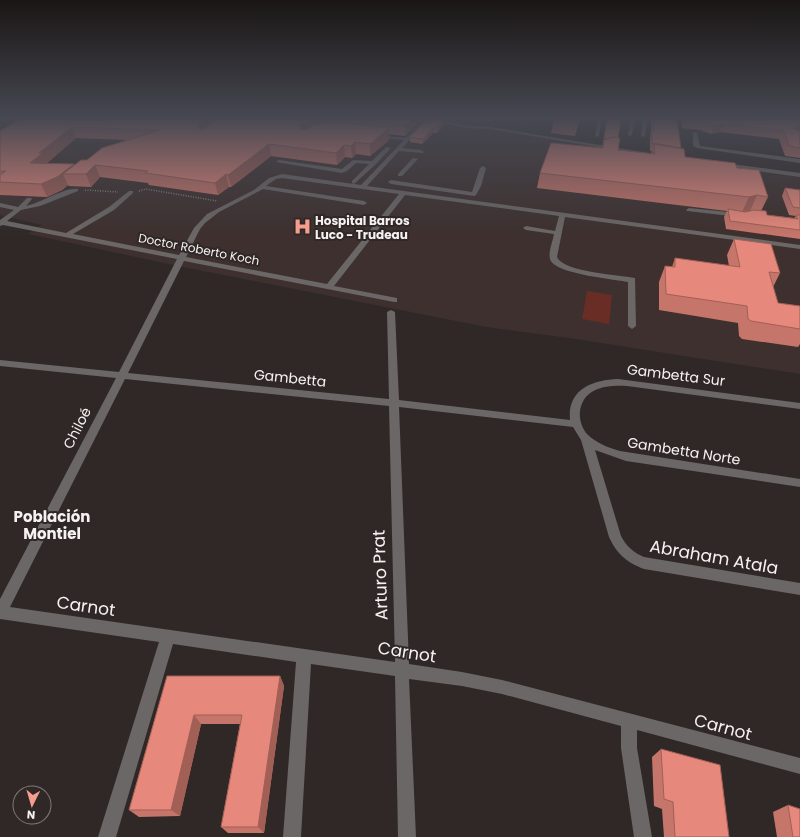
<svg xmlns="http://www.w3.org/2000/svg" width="800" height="837" font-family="Poppins,sans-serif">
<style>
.built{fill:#3d302e}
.green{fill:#692d26}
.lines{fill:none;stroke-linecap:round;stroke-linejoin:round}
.path{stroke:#8d8686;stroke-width:1.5;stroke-dasharray:1 1.5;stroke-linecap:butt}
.minor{fill:#6b6766;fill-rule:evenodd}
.wall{fill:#c6756a;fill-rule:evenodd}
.shaded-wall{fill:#a15f56}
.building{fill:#e6887b;stroke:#a15f56}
.labels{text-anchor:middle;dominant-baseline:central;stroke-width:4;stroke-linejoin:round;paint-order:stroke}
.far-poi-label{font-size:12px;font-weight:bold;fill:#f7f2f2;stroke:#2f2827;text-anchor:start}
.far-street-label{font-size:12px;fill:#f7f2f2;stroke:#2f2827}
.street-label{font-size:14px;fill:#f7f2f2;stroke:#2f2827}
.neighbourhood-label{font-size:15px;font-weight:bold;fill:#f7f2f2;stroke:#2f2827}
.near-street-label{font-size:17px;fill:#f7f2f2;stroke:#2f2827}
</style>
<rect width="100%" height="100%" fill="#2f2827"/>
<path class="built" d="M0,119H438L687,158L800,173V374L569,338L486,327L178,266L28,234L42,225L0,215Z"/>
<path class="green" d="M587,291L612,295L609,324L582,319Z"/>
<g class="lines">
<g class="path">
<path d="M85,190L118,192"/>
<path d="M139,191L146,189L217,201"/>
</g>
<g class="minor">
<path d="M0,119H26L0,121Z"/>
<path d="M424,119H436L467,126L490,127L654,154L651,156L490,129L467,128L428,120L402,148L421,150L424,152L423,153L399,151L367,186L800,245V249L565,217L557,257C563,272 619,275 635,278L636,326L632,329L628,326V282C613,279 554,274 550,259C548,252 553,241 554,234L526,230L523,228L526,226L555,231L559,216L405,195L334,286L397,298V302H394L184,261L128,373L389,399L387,312L391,310L395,312L399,400L570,420C567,389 593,380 618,379L800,403V409L627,386C607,385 584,387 580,411C579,419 582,428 587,434C596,443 609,448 620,451L800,479V487L626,461L595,450L621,536C626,546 634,553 644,557L800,583V595L644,569C626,562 617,554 609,537L581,440L573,427L399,407L409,664L462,672L502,680L800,758V774L637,730V748L652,837H634L621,748V726L502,694L462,686L409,679L416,837H398L395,676L311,664L301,837H283L296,662L173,644L116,837H98L159,642L0,619V599L116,378L0,366V360L119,372L177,259L3,225L0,226V220L14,210L0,207V203L18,207L27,198H31L32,199L26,206C41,203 65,187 78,189V191L40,206L21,210L7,221L66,233L109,207L129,191H133V193L114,210L73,234L179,255L194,228L207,214L254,190L269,178L282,174L361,185L404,140L376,137L374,135L406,138ZM282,178L399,194L327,284L186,257L200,229L205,223L219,212L263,189L364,205L367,203L364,201L266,186L276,179ZM125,379L389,406L395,662L10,607Z"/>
<path d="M598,119H602L599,136L597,137L595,136Z"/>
<path d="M631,119H635L632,135L630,136L628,135Z"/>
<path d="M643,119H647L645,136L643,137L641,136Z"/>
<path d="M695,132L697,133L700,146L800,159V163L697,148L693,146V133Z"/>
<path d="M386,147L391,148L376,164L354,184L352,183V181L369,164L356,163L347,171L342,173L276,162L279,160L342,169L353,160L372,161Z"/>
<path d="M413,158L418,159L402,176H398V174Z"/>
<path d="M723,163L800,173V177L721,166L720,165Z"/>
<path d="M483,166L486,168L481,186L476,195L474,196L391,184L388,182L391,180L472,192L480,168Z"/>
<path d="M689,208L739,213L742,215L739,217L687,211L686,210Z"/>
</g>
</g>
<g class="wall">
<path d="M21,119H423L405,136L389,134V140L370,156L356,154L352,158L345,157L337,165L271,156L231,187H229L218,195L149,185L148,183L100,177L91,187L69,186L68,185L62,190L47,197L0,195V131ZM76,138L127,140L87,160L74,165V164H48L47,163Z"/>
<path d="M470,119H494L492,121Z"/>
<path d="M510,119H527L526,121Z"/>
<path d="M554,119H580L575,136L551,133Z"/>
<path d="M607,119L618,138V150L651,154L652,151H650V137L651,131V119H677L681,148L685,157L737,168L768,197L761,211L767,215L794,218L796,216L789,215L782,196L785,188L800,190V239L726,229L724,217L727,211L537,188L540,173L602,148Z"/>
<path d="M682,119H800L799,120H800V158L785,156L779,139L720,132L711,134L701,130L682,128Z"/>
<path d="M444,120V125L437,133H433L422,144L410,142V137Z"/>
<path d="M734,239L780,273L773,287L778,303L800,307V344L798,347L742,339L739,336L738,323L659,310V282L665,266L672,267L675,258L729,266L727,255Z"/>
<path d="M167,676H280L284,686L264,833H228L221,827L240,724H201L180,816L139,817L129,810Z"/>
<path d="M661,749L729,837H664L662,809L654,806L652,757Z"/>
<path d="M788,805L800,837H777L773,812Z"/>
</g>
<g class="shaded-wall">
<path d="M206,119H222L201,136L198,127V124Z"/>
<path d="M321,119H324L325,130L300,129V125L311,121Z"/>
<path d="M412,119H423L405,136L406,125Z"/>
<path d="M444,120V125L437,133V128Z"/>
<path d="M723,124L720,132L711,134L714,126Z"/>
<path d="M800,126V134L793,128Z"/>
<path d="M72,127L76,138L47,163L48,165L30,163L39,153Z"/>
<path d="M389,128V140L370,156V144Z"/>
<path d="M433,128V133L422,144L423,139Z"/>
<path d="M355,142L356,154L352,158L351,146Z"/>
<path d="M269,144L271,156L231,187L228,175Z"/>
<path d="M344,145L345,157L337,165L336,153Z"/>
<path d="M74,164L78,174H63L68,185L62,190L47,197L41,184Z"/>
<path d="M95,165L100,177L91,187L86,174Z"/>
<path d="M226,174L229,187L218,195L215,183Z"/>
<path d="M757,195L750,211L742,212L749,197Z"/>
<path d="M280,676L284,686L264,833L258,827Z"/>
<path d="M194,715L201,724L180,816L171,810Z"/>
</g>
<g class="building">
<path d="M21,119H206L198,124V127L199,129H204L217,119H321L311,121L300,125V129L306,130L312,125L334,122L389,128L370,144L355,142L351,146L344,145L336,153L269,144L228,175L226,174L215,183L145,173L148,171L95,165L86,174H63L81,160H87L102,148L160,130L72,127L39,153H43L30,163L74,164L57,177L41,184L0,182V175L6,171H0V131Z"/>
<path d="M358,119H412L406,125Z"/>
<path d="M427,119H438L444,120L437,128H433L423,139L410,137Z"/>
<path d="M562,119H579V120Z"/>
<path d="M607,119H621L618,138L613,137L608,139L604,138Z"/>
<path d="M653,119H677L681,148L652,143V130H654Z"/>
<path d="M685,119H784L800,120V126L793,128L800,132V148L790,146L783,130L723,124L714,126L704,122L685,120Z"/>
<path d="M613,137L620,138L618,150L655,154L654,144L684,149L685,157L735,163L737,168L759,170L768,197L757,195L749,197L540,173L551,143L603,148L604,140Z"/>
<path d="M785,188L800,190V208L793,207Z"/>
<path d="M728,209L745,212L754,210L766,211L767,215L798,219L796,215H800V230L730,221Z"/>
<path d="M734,239L771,244L780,273L769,272L778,303L800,306V329L751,321L748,319L747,306L666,294L665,266L675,267V258L740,267Z"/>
<path d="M167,676H280L258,827H221L242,715H194L171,810H129Z"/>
<path d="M661,749L720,765L729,837H675L673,802L664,799Z"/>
<path d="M788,805L800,809V837H793Z"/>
</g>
<linearGradient id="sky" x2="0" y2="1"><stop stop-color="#1a1615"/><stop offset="0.5" stop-color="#474852"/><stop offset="1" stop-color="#474852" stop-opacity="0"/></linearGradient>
<rect width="800" height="236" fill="url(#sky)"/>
<defs>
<symbol id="hospital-bare" viewBox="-9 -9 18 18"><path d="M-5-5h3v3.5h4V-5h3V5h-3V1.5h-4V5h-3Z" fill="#f59d8f" stroke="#2f2827" stroke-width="2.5" paint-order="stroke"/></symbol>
</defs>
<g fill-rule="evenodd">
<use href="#hospital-bare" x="290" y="214" width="25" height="25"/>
</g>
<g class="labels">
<g class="far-poi-label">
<text x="315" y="220">Hospital Barros<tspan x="315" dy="14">Luco - Trudeau</tspan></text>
</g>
<g class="far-street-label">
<text transform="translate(199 249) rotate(11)">Doctor Roberto Koch</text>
</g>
<g class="street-label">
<text transform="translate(676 375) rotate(7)">Gambetta Sur</text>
<text transform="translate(290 378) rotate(6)">Gambetta</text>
<text transform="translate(77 428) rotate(-63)">Chiloé</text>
<text transform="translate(684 451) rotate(9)">Gambetta Norte</text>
</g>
<g class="neighbourhood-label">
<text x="52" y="516">Población<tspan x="52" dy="17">Montiel</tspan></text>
</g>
<g class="near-street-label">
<text transform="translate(714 557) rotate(10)">Abraham Atala</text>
<text transform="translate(380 575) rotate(-92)">Arturo Prat</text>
<text transform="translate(86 606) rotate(8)">Carnot</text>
<text transform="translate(407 652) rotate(9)">Carnot</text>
<text transform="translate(723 727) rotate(15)">Carnot</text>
</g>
</g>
<g transform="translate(32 805) rotate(185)"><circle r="19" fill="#2f2827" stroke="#7f7978"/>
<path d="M0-3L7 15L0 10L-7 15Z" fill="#f59d8f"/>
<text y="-6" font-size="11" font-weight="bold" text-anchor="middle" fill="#f7f2f2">N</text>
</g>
</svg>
